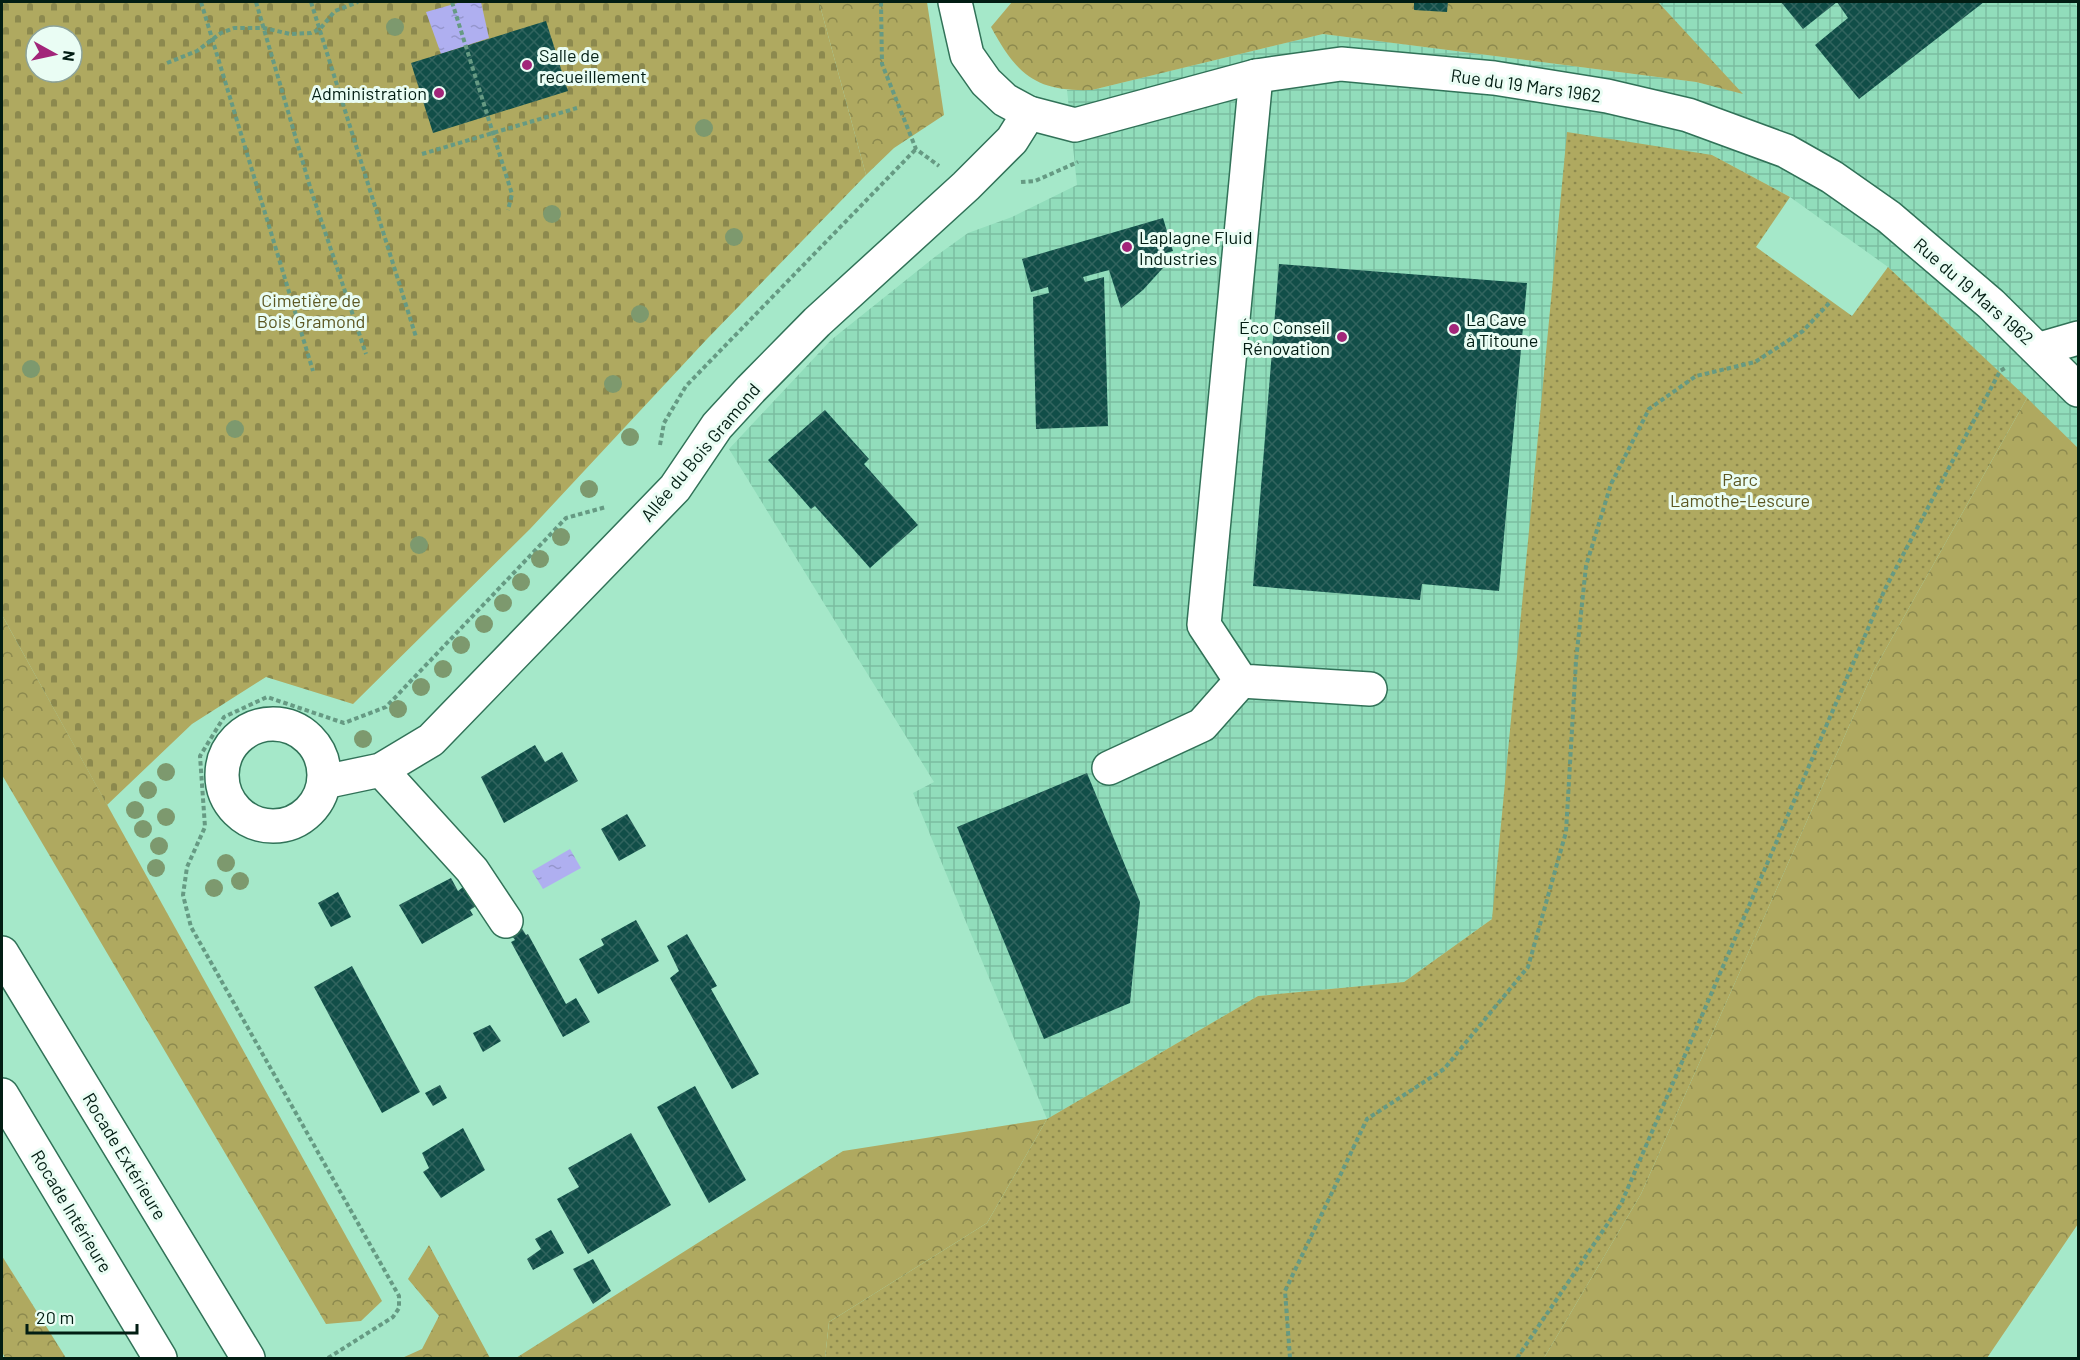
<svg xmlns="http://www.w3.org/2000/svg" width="2080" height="1360" font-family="Barlow,sans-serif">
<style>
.industrial{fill:url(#industrial-grid)}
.forest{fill:url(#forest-crowns)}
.cemetery{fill:url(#cemetery-stones);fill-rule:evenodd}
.park{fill:url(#park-dots)}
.water{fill:url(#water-ripples)}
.building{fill:url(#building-cross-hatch)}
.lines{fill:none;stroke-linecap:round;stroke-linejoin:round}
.minor-casing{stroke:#317258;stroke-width:36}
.highway-casing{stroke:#317258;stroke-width:36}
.path{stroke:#669a83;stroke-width:4;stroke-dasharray:4.5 3;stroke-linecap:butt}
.minor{stroke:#fff;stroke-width:33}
.highway{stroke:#fff;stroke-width:33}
.tree{fill:#7d996e}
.poi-dot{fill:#a22579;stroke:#eafdf4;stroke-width:2}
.labels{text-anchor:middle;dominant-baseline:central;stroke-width:6;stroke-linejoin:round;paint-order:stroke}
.poi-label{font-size:18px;fill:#021d13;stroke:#eafdf4;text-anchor:start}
.street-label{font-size:18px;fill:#021d13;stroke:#eafdf4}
.park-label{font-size:18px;fill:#5c5823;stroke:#eafdf4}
</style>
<defs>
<pattern id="industrial-grid" width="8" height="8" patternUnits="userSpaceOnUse" patternTransform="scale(1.5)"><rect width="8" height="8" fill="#91ddbb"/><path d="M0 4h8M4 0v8" fill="none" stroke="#7bbda0"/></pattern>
<pattern id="forest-crowns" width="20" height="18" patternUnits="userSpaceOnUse" patternTransform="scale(1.5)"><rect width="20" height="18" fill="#afa960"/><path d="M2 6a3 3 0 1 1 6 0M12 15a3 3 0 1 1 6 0" fill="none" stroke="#8c894e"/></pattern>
<pattern id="cemetery-stones" width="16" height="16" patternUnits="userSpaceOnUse" patternTransform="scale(1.5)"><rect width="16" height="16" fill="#afa960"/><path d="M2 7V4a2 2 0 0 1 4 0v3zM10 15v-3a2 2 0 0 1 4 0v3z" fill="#8c894e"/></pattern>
<pattern id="park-dots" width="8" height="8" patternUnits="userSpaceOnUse" patternTransform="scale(1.5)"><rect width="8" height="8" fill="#afa960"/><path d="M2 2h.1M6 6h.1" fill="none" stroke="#8c894e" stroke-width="1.8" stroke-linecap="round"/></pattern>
<pattern id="water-ripples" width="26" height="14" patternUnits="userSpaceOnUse" patternTransform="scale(1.5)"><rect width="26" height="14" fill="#afaff0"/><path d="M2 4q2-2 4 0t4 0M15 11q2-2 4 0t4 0" fill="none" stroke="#9596cd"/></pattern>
<pattern id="building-cross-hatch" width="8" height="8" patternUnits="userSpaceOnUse" patternTransform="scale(1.5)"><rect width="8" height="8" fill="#114e48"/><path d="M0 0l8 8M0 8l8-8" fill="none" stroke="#31645e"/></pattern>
</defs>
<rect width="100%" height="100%" fill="#a5e8c9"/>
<path class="industrial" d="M1658,2H2074L2078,8V448L1888,267L1790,197L1712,155L1492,919L1404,982L1258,996L1047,1119L913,793L934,782L729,449L831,340L936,256L968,233L1012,217L1077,185L1067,90H1092L1323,34L1696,82L1741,93Z"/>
<g class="forest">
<path d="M819,2H927L944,115L894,148L866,175Z"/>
<path d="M1012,2H1658L1743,94L1696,82L1323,34L1092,90C1036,92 1017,75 991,27Z"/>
<path d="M2027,398L2078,448V1224L1987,1358H1544L1641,1194L1874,670Z"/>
<path d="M2,615L382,1301L361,1321L326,1324L2,775Z"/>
<path d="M1047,1119L987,1223L829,1322L825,1358H516L843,1151Z"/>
<path d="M429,1245L490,1358H402L422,1349L439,1316L408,1279Z"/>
<path d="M2,1256L66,1358H5L2,1352Z"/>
</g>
<path class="cemetery" d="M2,2H819L866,175L707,339L530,529L353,704L266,677L192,724L107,805L2,615ZM36,36H72V72H36Z"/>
<path class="park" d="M1567,132L1712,155L1790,197L1756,247L1852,316L1888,267L2027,398L1874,670L1641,1194L1544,1358H825L829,1322L987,1223L1047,1119L1258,996L1404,982L1492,919Z"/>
<g class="water">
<path d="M461,2H481L489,38L441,54L426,12Z"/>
<path d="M570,849L581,868L543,889L532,871Z"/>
</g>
<g class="building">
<path d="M1414,2H1448L1447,12L1414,10Z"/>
<path d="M1781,2H1984L1859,99L1815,45L1848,18L1837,2L1803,29Z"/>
<path d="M546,21L568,91L433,133L411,63Z"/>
<path d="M1163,218L1173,251L1159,255L1160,262L1172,258L1143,290L1121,308L1109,270L1083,277L1085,282L1104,277L1108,426L1036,429L1033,297L1049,293L1048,287L1031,292L1022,259Z"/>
<path d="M1279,264L1527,283L1499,591L1422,584L1420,600L1253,586Z"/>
<path d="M825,410L869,459L864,464L918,525L870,568L815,506L811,509L768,460Z"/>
<path d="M535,745L545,762L562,752L578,781L504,823L481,777Z"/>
<path d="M1087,773L1140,902L1130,1003L1044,1039L957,827Z"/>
<path d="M627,814L646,846L619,861L601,829Z"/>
<path d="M451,878L458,891L467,884L479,904L470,910L473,915L422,944L399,905Z"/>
<path d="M338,892L351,917L331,927L318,903Z"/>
<path d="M636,920L659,961L598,994L579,959L604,945L601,939Z"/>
<path d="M521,927L526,935L528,934L566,1004L576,998L590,1022L563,1037L511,942L515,940L509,932Z"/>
<path d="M687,934L717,986L711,989L759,1074L732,1089L670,978L679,971L667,946Z"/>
<path d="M352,966L420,1092L382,1113L314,987Z"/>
<path d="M490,1025L501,1041L483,1052L473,1033Z"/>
<path d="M440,1085L447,1098L433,1106L425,1093Z"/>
<path d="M695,1086L746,1180L709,1203L657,1107Z"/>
<path d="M463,1128L485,1170L441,1198L423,1172L429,1168L422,1153Z"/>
<path d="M631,1133L671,1205L588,1254L557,1199L579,1187L568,1168Z"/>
<path d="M551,1230L564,1253L533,1270L527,1259L541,1249L535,1239Z"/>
<path d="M593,1259L611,1291L593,1304L573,1269Z"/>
</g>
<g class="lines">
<defs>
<g id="minor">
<path d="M955,2L967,55L986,82L1005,100L1029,113L1075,125L1256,76L1341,64L1494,78L1607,96L1688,115L1786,151L1832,177L1889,217L1991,304L2078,390"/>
<path d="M1256,76L1204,625L1241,681L1370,689"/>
<path d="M2040,349L2078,338"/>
<circle cx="273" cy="775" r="51"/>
<path d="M1109,768L1202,725L1241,681"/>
<path d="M381,770L472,870L506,921"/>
<path d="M324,782L381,770L431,740L675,488L717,426L751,389L817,322L966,186L1012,140L1029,113"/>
</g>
<g id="highway">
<path d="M2,953L248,1358"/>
<path d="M2,1095L160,1358"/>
</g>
</defs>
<use href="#minor" class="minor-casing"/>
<use href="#highway" class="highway-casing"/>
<g class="path">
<path d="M201,2L313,371"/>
<path d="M256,2L311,190L366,354"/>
<path d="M311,2L416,337"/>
<path d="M452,2L512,194L508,210"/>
<path d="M881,2L882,64L916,149L939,166"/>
<path d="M167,63L197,51L221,33L234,28H264L290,34L311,33L320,29L335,11L358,2"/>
<path d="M422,154L577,108"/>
<path d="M1021,182L1035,181L1078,162"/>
<path d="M660,445L664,423L686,386L916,149"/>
<path d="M328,1358L393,1317L399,1308V1296L191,927L183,895L187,867L205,827L200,756L224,717L267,697L344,723L386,707L566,518L606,507"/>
<path d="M1290,1358L1285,1291L1367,1119L1444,1069L1528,967L1566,832L1576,661L1586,566L1611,484L1649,409L1696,376L1755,362L1803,331L1831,301"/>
<path d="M1517,1358L1621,1204L1885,589L2000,371L2005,368"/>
</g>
<use href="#minor" class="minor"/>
<use href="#highway" class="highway"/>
</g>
<g class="tree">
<circle cx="395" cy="27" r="9"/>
<circle cx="704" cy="128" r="9"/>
<circle cx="552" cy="214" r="9"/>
<circle cx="734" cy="237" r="9"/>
<circle cx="640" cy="314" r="9"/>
<circle cx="31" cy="369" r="9"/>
<circle cx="613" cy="384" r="9"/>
<circle cx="235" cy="429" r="9"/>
<circle cx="630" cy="437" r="9"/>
<circle cx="589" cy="489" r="9"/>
<circle cx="561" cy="537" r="9"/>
<circle cx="419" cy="545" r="9"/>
<circle cx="540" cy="559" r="9"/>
<circle cx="521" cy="582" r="9"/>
<circle cx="503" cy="603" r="9"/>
<circle cx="484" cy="624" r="9"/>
<circle cx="461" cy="645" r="9"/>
<circle cx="443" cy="669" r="9"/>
<circle cx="421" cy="687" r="9"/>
<circle cx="398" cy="709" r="9"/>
<circle cx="363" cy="739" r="9"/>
<circle cx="166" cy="772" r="9"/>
<circle cx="148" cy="790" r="9"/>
<circle cx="135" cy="810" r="9"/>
<circle cx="166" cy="817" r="9"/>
<circle cx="143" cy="829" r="9"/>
<circle cx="159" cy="846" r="9"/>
<circle cx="226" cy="863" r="9"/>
<circle cx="156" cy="868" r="9"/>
<circle cx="240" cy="881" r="9"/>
<circle cx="214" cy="888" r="9"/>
</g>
<g class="poi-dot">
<circle cx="527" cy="65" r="6"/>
<circle cx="439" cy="93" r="6"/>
<circle cx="1127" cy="247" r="6"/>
<circle cx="1454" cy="329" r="6"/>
<circle cx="1342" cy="337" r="6"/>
</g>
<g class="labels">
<g class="poi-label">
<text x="539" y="55">Salle de<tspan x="539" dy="21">recueillement</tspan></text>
<text x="427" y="93" text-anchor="end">Administration</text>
<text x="1139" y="237">Laplagne Fluid<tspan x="1139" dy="21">Industries</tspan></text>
<text x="1466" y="319">La Cave<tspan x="1466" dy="21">à Titoune</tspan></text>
<text x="1330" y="327" text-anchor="end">Éco Conseil<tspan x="1330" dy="21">Rénovation</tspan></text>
</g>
<g class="street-label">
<text transform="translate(1526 85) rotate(8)">Rue du 19 Mars 1962</text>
<text transform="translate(1974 291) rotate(41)">Rue du 19 Mars 1962</text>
<text transform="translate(700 452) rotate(-50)">Allée du Bois Gramond</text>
<text transform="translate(125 1156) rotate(59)">Rocade Extérieure</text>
<text transform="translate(72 1211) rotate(59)">Rocade Intérieure</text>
</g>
<g class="park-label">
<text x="311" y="300">Cimetière de<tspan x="311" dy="21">Bois Gramond</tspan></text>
<text x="1740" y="479">Parc<tspan x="1740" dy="21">Lamothe-Lescure</tspan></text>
</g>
</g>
<rect width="2080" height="1360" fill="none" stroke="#021d13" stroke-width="6"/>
<g transform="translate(54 54) rotate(98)"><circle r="28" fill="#eafdf4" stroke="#8da39a" stroke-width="1.5"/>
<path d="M0-4.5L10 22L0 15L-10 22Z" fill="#a22579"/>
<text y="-9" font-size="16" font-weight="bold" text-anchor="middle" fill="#021d13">N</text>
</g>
<path d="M27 1324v9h110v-9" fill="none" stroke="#021d13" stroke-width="3"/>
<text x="36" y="1324" font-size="18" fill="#021d13" stroke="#eafdf4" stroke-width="4.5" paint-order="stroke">20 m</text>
</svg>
